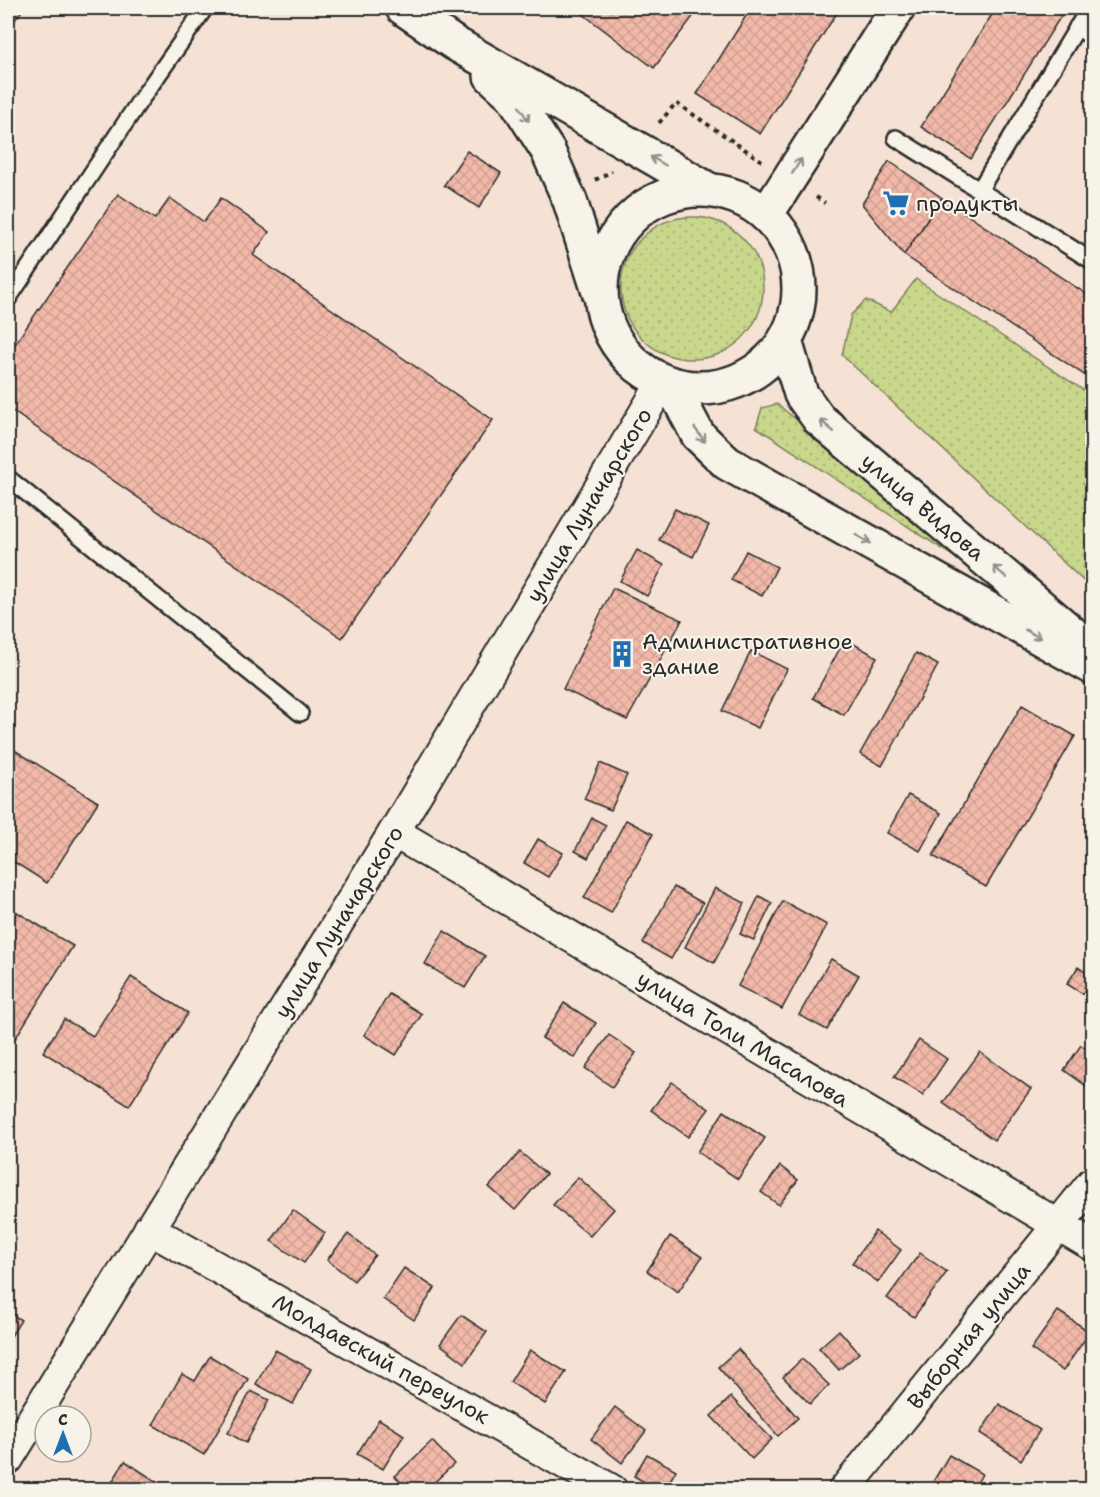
<svg xmlns="http://www.w3.org/2000/svg" width="1100" height="1497" font-family="'Shantell Sans',sans-serif">
<style>
.grass{fill:url(#grass-dots);stroke:#7a815b;stroke-width:1.5}
.building{fill:url(#building-cross-hatch);stroke:#2b2b2b;stroke-width:1.5}
.lines{fill:none;stroke-linecap:round;stroke-linejoin:round}
.service-casing{stroke:#2b2b2b;stroke-width:20}
.minor-casing{stroke:#2b2b2b;stroke-width:34}
.tertiary-casing{stroke:#2b2b2b;stroke-width:38}
.path{stroke:#2b2b2b;stroke-width:4;stroke-dasharray:4.5 4.5;stroke-linecap:butt}
.service{stroke:#f7f3e8;stroke-width:15}
.minor{stroke:#f7f3e8;stroke-width:30}
.tertiary{stroke:#f7f3e8;stroke-width:33}
.oneway{stroke:#918f8a}
.labels{text-anchor:middle;dominant-baseline:central;stroke-width:4.5;stroke-linejoin:round;paint-order:stroke}
.poi-label{font-size:22px;fill:#2b2b2b;stroke:#f7f3e8;text-anchor:start}
.street-label{font-size:22px;fill:#2b2b2b;stroke:#f7f3e8}
</style>
<defs>
<pattern id="grass-dots" width="8" height="8" patternUnits="userSpaceOnUse" patternTransform="scale(1.5)"><rect width="8" height="8" fill="#c8d78b"/><path d="M2 2h.1M6 6h.1" fill="none" stroke="#acb978" stroke-width="1.8" stroke-linecap="round"/></pattern>
<pattern id="building-cross-hatch" width="8" height="8" patternUnits="userSpaceOnUse" patternTransform="scale(1.5)"><rect width="8" height="8" fill="#f2b9a9"/><path d="M0 0l8 8M0 8l8-8" fill="none" stroke="#d09f92"/></pattern>
</defs>
<rect width="100%" height="100%" fill="#f6e2d5"/>
<filter id="ink" filterUnits="userSpaceOnUse"><feTurbulence type="fractalNoise" baseFrequency=".0167" numOctaves="2"/><feDisplacementMap in="SourceGraphic" scale="12" xChannelSelector="R" yChannelSelector="G"/><feConvolveMatrix kernelMatrix="1 2 1 2 8 2 1 2 1" color-interpolation-filters="sRGB"/></filter>
<g filter="url(#ink)">
<g class="grass">
<circle cx="692" cy="288" r="71"/>
<path d="M916,279L1092,396V589L842,355L851,315L866,300L891,312Z"/>
<path d="M777,404L1017,598L756,427L762,408Z"/>
</g>
<g class="building">
<path d="M8,8H24L8,29Z"/>
<path d="M575,8H686L695,14L654,68Z"/>
<path d="M751,8H833L838,11L760,134L697,94Z"/>
<path d="M996,8H1066L971,159L921,127Z"/>
<path d="M467,151L501,173L479,208L444,185Z"/>
<path d="M889,161L942,198L904,255L862,204Z"/>
<path d="M118,194L155,219L170,198L204,222L221,198L269,232L253,255L493,420L342,638L8,408V354Z"/>
<path d="M942,198L1092,298V380L904,255Z"/>
<path d="M675,509L709,525L693,557L659,540Z"/>
<path d="M637,550L664,565L647,596L620,581Z"/>
<path d="M746,551L777,567L762,596L731,580Z"/>
<path d="M613,588L682,620L627,720L563,689Z"/>
<path d="M845,639L877,657L844,715L813,698Z"/>
<path d="M751,651L787,669L758,728L722,711Z"/>
<path d="M916,653L938,665L882,766L860,754Z"/>
<path d="M1022,705L1075,736L986,887L933,856Z"/>
<path d="M8,746L98,802L47,883L8,858Z"/>
<path d="M600,763L627,775L611,810L584,799Z"/>
<path d="M908,795L941,813L920,851L887,833Z"/>
<path d="M592,818L606,825L588,858L575,851Z"/>
<path d="M626,820L653,834L611,913L584,898Z"/>
<path d="M538,839L563,853L548,877L524,863Z"/>
<path d="M674,887L703,903L671,959L643,943Z"/>
<path d="M715,888L745,903L714,963L685,947Z"/>
<path d="M759,896L772,903L754,940L740,934Z"/>
<path d="M783,901L827,925L782,1009L738,986Z"/>
<path d="M8,906L17,912L8,927Z"/>
<path d="M17,912L73,946L8,1050V927Z"/>
<path d="M444,931L485,956L465,988L425,964Z"/>
<path d="M831,959L859,975L827,1030L799,1015Z"/>
<path d="M1078,967L1092,977V1000L1067,984Z"/>
<path d="M131,977L188,1013L129,1106L43,1052L64,1019L93,1036Z"/>
<path d="M389,994L422,1014L396,1055L364,1035Z"/>
<path d="M564,1003L596,1023L575,1058L542,1038Z"/>
<path d="M609,1035L636,1053L612,1087L585,1068Z"/>
<path d="M919,1040L947,1059L923,1095L894,1077Z"/>
<path d="M1081,1045L1092,1053V1090L1064,1070Z"/>
<path d="M980,1052L1031,1089L994,1140L943,1103Z"/>
<path d="M672,1082L709,1109L688,1137L651,1110Z"/>
<path d="M724,1111L765,1138L738,1179L697,1152Z"/>
<path d="M520,1152L546,1174L515,1210L489,1187Z"/>
<path d="M780,1166L798,1180L779,1205L761,1192Z"/>
<path d="M578,1177L614,1209L590,1236L553,1205Z"/>
<path d="M293,1210L325,1233L304,1263L271,1241Z"/>
<path d="M875,1231L901,1250L878,1282L852,1263Z"/>
<path d="M348,1234L375,1255L354,1281L327,1260Z"/>
<path d="M670,1236L702,1257L678,1292L647,1271Z"/>
<path d="M920,1253L947,1272L914,1317L887,1298Z"/>
<path d="M404,1268L435,1288L414,1320L383,1299Z"/>
<path d="M1058,1311L1090,1332L1063,1371L1031,1349Z"/>
<path d="M8,1312L21,1320L8,1341Z"/>
<path d="M461,1315L487,1332L465,1363L440,1344Z"/>
<path d="M839,1330L859,1353L839,1370L819,1348Z"/>
<path d="M738,1349L798,1418L778,1436L718,1367Z"/>
<path d="M275,1350L311,1369L293,1404L256,1384Z"/>
<path d="M530,1350L566,1372L545,1404L510,1382Z"/>
<path d="M210,1356L248,1379L204,1455L153,1425L182,1374L195,1381Z"/>
<path d="M802,1359L829,1385L810,1404L783,1377Z"/>
<path d="M251,1391L269,1400L246,1443L228,1433Z"/>
<path d="M731,1397L772,1439L752,1459L711,1416Z"/>
<path d="M999,1404L1040,1430L1021,1460L980,1433Z"/>
<path d="M615,1407L646,1431L622,1463L591,1439Z"/>
<path d="M379,1419L404,1435L383,1469L357,1454Z"/>
<path d="M432,1441L454,1464L426,1490H407L395,1476Z"/>
<path d="M647,1454L676,1470L665,1490H658L634,1476Z"/>
<path d="M949,1455L982,1474L973,1490H939L931,1485Z"/>
<path d="M125,1461L157,1482L152,1490H107Z"/>
</g>
<g class="lines">
<defs>
<g id="service">
<path d="M1077,27L1092,37"/>
<path d="M896,138L1092,261"/>
<path d="M980,189L1089,8"/>
<path d="M8,299L139,102L205,8"/>
<path d="M8,478L300,713"/>
</g>
<g id="minor">
<path d="M394,832L1092,1245"/>
<path d="M149,1229L612,1490"/>
<path d="M8,1459L394,832L664,380"/>
<path d="M844,1490L1092,1183"/>
</g>
<g id="tertiary">
<path d="M403,8L454,43L709,190"/>
<path d="M491,76L513,96L548,151L570,201L599,292"/>
<circle cx="700" cy="289" r="99"/>
<path d="M766,215L898,8"/>
<path d="M785,341L801,394L819,419L1091,649"/>
<path d="M671,384L698,435L727,463L1092,667"/>
</g>
</defs>
<use href="#service" class="service-casing"/>
<use href="#minor" class="minor-casing"/>
<use href="#tertiary" class="tertiary-casing"/>
<g class="path">
<path d="M659,123L676,103L762,161"/>
<path d="M595,180L612,171"/>
<path d="M816,197L825,203"/>
</g>
<use href="#service" class="service"/>
<use href="#minor" class="minor"/>
<use href="#tertiary" class="tertiary"/>
</g>
<defs><path id="oneway-shaft" d="M-6 0H5M1.5-3L5.5 0L1.5 3" fill="none" stroke-width="1.6" stroke-linecap="round" stroke-linejoin="round" transform="scale(1.5)"/></defs>
<g class="oneway">
<use href="#oneway-shaft" transform="translate(524 114) rotate(57)"/>
<use href="#oneway-shaft" transform="translate(658 161) rotate(-150)"/>
<use href="#oneway-shaft" transform="translate(797 166) rotate(-58)"/>
<use href="#oneway-shaft" transform="translate(827 426) rotate(-140)"/>
<use href="#oneway-shaft" transform="translate(700 435) rotate(53)"/>
<use href="#oneway-shaft" transform="translate(863 539) rotate(29)"/>
<use href="#oneway-shaft" transform="translate(1000 572) rotate(-140)"/>
<use href="#oneway-shaft" transform="translate(1033 634) rotate(29)"/>
</g>
</g>
<defs>
<symbol id="supermarket-bare" viewBox="-9 -9 18 18"><path d="M-6-5.5h2.5l.6 2H6L4.5 2H-2.5L-4.4-4H-6ZM-1.5 3.2a1.3 1.3 0 1 0 .1 0ZM3 3.2a1.3 1.3 0 1 0 .1 0Z" fill="#1f6fb2" stroke="#f7f3e8" stroke-width="2.5" paint-order="stroke"/></symbol>
<symbol id="building-bare" viewBox="-9 -9 18 18"><path d="M-4-6H4V6H1V3H-1V6H-4ZM-2.5-4.3h1.7v1.8h-1.7ZM.8-4.3h1.7v1.8H.8ZM-2.5-1h1.7V.8h-1.7ZM.8-1h1.7V.8H.8Z" fill="#1f6fb2" stroke="#f7f3e8" stroke-width="2.5" paint-order="stroke"/></symbol>
</defs>
<g fill-rule="evenodd">
<use href="#supermarket-bare" x="877" y="184" width="38" height="38"/>
<use href="#building-bare" x="603" y="635" width="38" height="38"/>
</g>
<g class="labels">
<g class="poi-label">
<text x="916" y="203">продукты</text>
<text x="642" y="641">Административное<tspan x="642" dy="25">здание</tspan></text>
</g>
<g class="street-label">
<text transform="translate(589 505) rotate(-59)">улица Луначарского</text>
<text transform="translate(923 507) rotate(40)">улица Видова</text>
<text transform="translate(339 922) rotate(-58)">улица Луначарского</text>
<text transform="translate(743 1039) rotate(31)">улица Толи Масалова</text>
<text transform="translate(969 1336) rotate(-51)">Выборная улица</text>
<text transform="translate(381 1359) rotate(29)">Молдавский переулок</text>
</g>
</g>
<rect width="1100" height="1497" fill="none" stroke="#f7f3e8" stroke-width="30"/>
<rect x="15" y="15" width="1070" height="1467" fill="none" stroke="#2b2b2b" stroke-width="2" filter="url(#ink)"/>
<g transform="translate(63 1434)"><circle r="28" fill="#f7f3e8" stroke="#a5a39c" stroke-width="1.5"/>
<path d="M0-4.5L10 22L0 15L-10 22Z" fill="#1f6fb2"/>
<text y="-9" font-size="16" font-weight="bold" text-anchor="middle" fill="#2b2b2b">С</text>
</g>
</svg>
